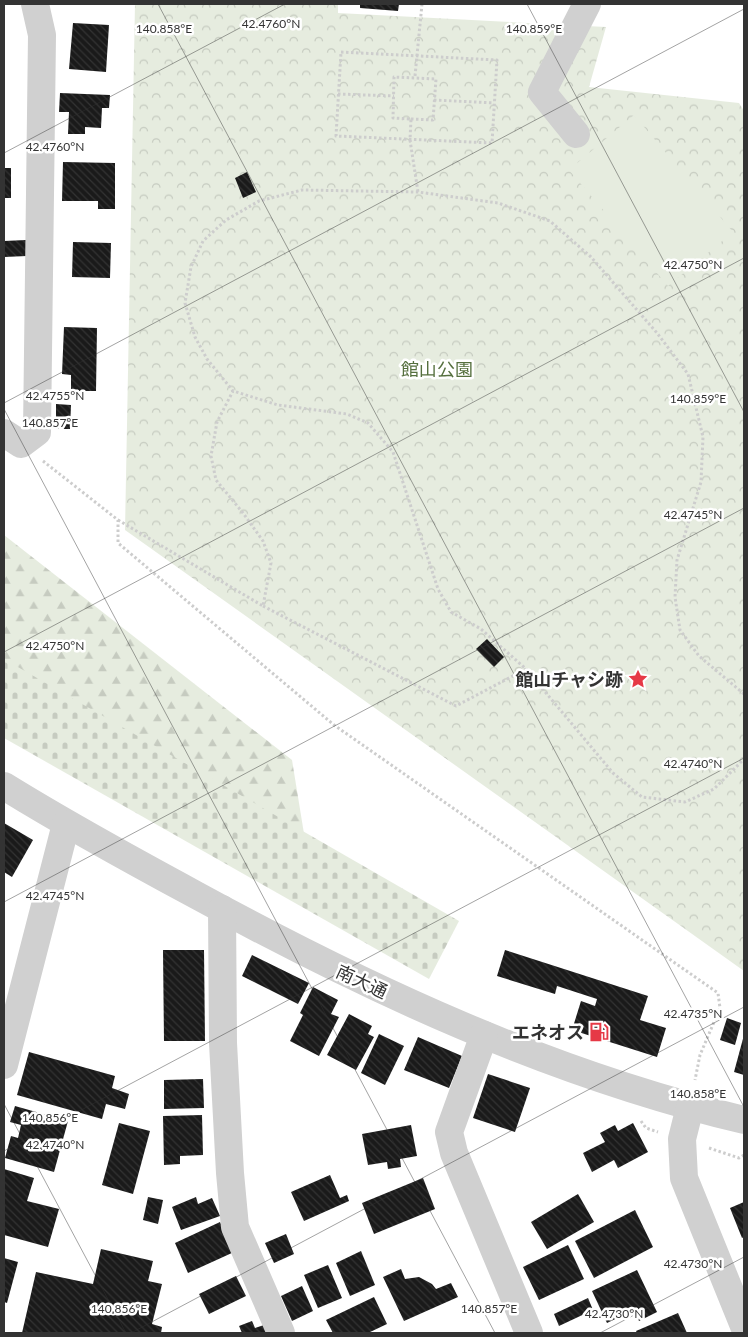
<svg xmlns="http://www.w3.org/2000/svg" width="748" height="1337" font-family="Lato,'Noto Sans JP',sans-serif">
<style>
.forest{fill:url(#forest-firs)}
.cemetery{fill:url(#cemetery-stones)}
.park{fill:url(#park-crowns)}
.pitch{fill:#e6ecdf}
.building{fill:url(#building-back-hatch)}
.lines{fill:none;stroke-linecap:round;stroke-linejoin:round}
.path{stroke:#cdcdcd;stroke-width:3;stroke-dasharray:2.5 2.5;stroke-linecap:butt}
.minor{stroke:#d0d0d0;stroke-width:28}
.ticks{fill:none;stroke:#333;stroke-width:1;stroke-opacity:0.45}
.labels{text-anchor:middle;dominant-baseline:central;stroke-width:5;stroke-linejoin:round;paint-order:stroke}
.park-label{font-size:18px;fill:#56703f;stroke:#fff}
.poi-label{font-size:18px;font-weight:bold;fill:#333;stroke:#fff;text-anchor:end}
.street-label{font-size:18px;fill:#333;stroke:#fff}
.ticks-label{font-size:12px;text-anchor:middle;fill:#333;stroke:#fff;stroke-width:5;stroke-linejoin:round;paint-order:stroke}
</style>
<defs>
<pattern id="forest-firs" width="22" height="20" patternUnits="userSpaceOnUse" patternTransform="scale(1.25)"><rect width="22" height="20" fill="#e6ecdf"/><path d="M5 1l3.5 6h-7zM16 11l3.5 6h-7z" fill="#c6cbc0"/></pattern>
<pattern id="cemetery-stones" width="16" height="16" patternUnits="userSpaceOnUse" patternTransform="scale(1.25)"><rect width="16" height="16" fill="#e6ecdf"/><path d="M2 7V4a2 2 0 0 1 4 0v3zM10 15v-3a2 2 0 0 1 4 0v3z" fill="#c6cbc0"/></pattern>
<pattern id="park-crowns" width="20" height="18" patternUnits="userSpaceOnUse" patternTransform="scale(1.25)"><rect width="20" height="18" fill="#e6ecdf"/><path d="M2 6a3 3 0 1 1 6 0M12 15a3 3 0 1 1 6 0" fill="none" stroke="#c6cbc0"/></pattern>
<pattern id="building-back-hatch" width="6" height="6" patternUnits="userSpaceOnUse" patternTransform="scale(1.25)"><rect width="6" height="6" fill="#1a1a1a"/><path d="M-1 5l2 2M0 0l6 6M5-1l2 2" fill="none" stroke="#333"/></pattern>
</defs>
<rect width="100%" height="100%" fill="#fff"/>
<path class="forest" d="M4,535L292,760L306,846L4,667Z"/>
<path class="cemetery" d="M4,659L459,921L429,979L4,738Z"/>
<path class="park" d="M135,4H338V13L606,27L589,87L739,103L744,111V971L125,530Z"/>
<path class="pitch" d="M634,115L733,232L668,286L569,170Z"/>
<g class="building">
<path d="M360,4H399L398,11L360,8Z"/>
<path d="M73,23L109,25L106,72L69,69Z"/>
<path d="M60,93L110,95L109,108H102L101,128L85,127V134H68L69,112H59Z"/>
<path d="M63,162L115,163V209H98V201H62Z"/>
<rect x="4" y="168" width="7" height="30"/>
<path d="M247,172L256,192L243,198L235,178Z"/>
<path d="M26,240L27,256L4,257V241Z"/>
<path d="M73,242L111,243L110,278L72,277Z"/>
<path d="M64,327L97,328L96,391H71V375L62,374Z"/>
<path d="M56,404L71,405L70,429H56Z"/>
<path d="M487,639L504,657L494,667L476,649Z"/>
<path d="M4,823L33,840L12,877L4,872Z"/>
<path d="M163,950H204L205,1041H164Z"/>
<path d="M505,950L648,996L640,1020L666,1028L657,1057L572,1030L581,1001L595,1006L597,999L557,986L555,994L497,976Z"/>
<path d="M252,955L309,983L298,1004L242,976Z"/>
<path d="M313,987L338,1000L331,1014L339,1017L319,1056L290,1041L303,1015L300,1013Z"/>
<path d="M349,1014L372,1026L368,1034L374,1037L356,1070L327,1055Z"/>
<path d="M727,1018L741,1023L735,1045L720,1040Z"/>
<path d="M379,1034L404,1046L385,1085L361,1073Z"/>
<path d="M744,1035V1075L734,1072Z"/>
<path d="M418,1037L462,1056L449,1088L404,1070Z"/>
<path d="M29,1052L115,1076L112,1088L129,1094L125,1109L106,1104L102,1119L17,1095Z"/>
<path d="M488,1074L530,1088L515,1132L473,1118Z"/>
<path d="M203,1079L204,1108L164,1109V1080Z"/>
<path d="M15,1106L68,1121L54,1172L5,1158L11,1136L18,1138L21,1125L10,1122Z"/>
<path d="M202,1115L203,1155L180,1156V1164L164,1165L163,1116Z"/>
<path d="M119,1123L150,1131L133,1194L102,1185Z"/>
<path d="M633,1123L648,1152L618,1168L614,1160L592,1172L583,1153L605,1142L600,1133L615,1125L618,1131Z"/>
<path d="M411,1125L417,1156L400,1159L401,1167L388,1169L387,1162L368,1165L362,1134Z"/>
<path d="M4,1169L34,1178L27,1201L59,1209L48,1247L4,1235Z"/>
<path d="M330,1175L340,1198L347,1195L349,1201L304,1221L291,1192Z"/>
<path d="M423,1178L435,1209L374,1234L362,1203Z"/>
<path d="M578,1194L594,1222L547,1249L531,1222Z"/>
<path d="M148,1197L163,1200L158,1224L143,1220Z"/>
<path d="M196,1197L198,1204L212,1198L220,1216L181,1230L172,1207Z"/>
<path d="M744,1202V1237L742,1238L730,1208Z"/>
<path d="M635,1210L653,1247L594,1278L575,1241Z"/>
<path d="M220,1222L234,1252L188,1273L175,1243Z"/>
<path d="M286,1234L294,1254L274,1263L265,1243Z"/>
<path d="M568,1245L584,1279L539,1300L523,1267Z"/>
<path d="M101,1249L153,1261L148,1281L162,1284L152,1324L162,1327L161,1333H22L36,1272L93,1284Z"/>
<path d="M361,1251L375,1285L350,1296L336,1263Z"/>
<path d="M4,1258L18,1262L7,1303L4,1302Z"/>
<path d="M328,1265L342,1298L318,1308L304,1275Z"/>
<path d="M401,1269L405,1279L419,1277L432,1284L436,1289L451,1283L458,1297L404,1321L383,1277Z"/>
<path d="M637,1270L657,1312L639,1321L634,1310L607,1323L592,1291Z"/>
<path d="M236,1276L246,1296L209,1314L199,1294Z"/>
<path d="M302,1286L313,1311L292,1321L281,1296Z"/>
<path d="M374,1297L387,1324L368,1333H333L326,1320Z"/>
<path d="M588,1298L593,1310L559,1326L554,1314Z"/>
<path d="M678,1313L687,1333H637L636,1331Z"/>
<path d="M252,1321L255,1328L264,1325L267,1333H242L239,1326Z"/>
</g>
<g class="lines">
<g class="path">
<path d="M341,52L497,60L492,143L336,136Z"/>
<path d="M415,76L422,4"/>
<path d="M338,94L394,96"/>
<path d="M434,100L494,103"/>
<path d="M411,119L433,120L436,79L394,77L393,118L411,119L410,140L418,192"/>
<path d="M43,461L118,520V543L334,725L718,993L720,1008L700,1055L695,1080"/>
<path d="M118,520L263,606L271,563L263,541L243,513L216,480L211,456L217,422L233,391"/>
<path d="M263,606L456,706L526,669"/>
<path d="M744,694L699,656L680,630L675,597L677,560L701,482L703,437L688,374L657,333L591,257L550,221L498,203L418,192L302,190L259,201L226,220L203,241L191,267L185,303L195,337L207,359L233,391L278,405L347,414L368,423L393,452L438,589L451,612L481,629L526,669L613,773L642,797L685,802L714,789L744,759"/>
<path d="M641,1121L646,1128L658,1132"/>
<path d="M709,1148L739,1158L744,1155"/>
</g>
<g class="minor">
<path d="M576,134L542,92L587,4"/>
<path d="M4,433L21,444L37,432L42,35L35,4"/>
<path d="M4,786C67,825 131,860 196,895C370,990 551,1074 744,1120"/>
<path d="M222,909L223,1043L230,1173L235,1227L281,1333"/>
<path d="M484,1035L449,1132L454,1153L529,1333"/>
<path d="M4,1065L66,824"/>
<path d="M690,1107L682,1139L684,1178L744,1326"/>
</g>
</g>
<path class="ticks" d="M158,4L744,1107M527,4L744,412M4,153L285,4M4,403L744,9M4,409L495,1333M4,652L744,258M4,902L744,508M4,1104L126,1333M4,1151L744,758M131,1333L744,1007M600,1333L744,1257"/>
<defs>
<symbol id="sight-bare" viewBox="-9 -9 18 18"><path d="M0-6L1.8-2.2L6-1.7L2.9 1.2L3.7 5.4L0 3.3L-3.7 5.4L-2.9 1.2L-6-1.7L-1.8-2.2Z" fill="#e63946" stroke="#fff" stroke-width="2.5" paint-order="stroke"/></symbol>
<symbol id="fuel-bare" viewBox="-9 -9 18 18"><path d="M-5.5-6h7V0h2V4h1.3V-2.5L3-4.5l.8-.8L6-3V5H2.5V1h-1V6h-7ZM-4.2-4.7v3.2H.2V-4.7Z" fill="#e63946" stroke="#fff" stroke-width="2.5" paint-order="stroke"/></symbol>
</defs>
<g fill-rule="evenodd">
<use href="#sight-bare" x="624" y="665" width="28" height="28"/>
<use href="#fuel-bare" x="585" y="1018" width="28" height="28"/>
</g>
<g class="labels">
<g class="park-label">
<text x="437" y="369">館山公園</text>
</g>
<g class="poi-label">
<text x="623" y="679">館山チャシ跡</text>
<text x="584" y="1032">エネオス</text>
</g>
<g class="street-label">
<text transform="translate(362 981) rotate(25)">南大通</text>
</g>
</g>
<g class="ticks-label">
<text x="271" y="28">42.4760°N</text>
<text x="164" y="33">140.858°E</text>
<text x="534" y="33">140.859°E</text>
<text x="55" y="151">42.4760°N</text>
<text x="693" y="269">42.4750°N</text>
<text x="55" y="400">42.4755°N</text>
<text x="698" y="403">140.859°E</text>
<text x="50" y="427">140.857°E</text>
<text x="693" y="519">42.4745°N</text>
<text x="55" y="650">42.4750°N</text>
<text x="693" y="768">42.4740°N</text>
<text x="55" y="900">42.4745°N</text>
<text x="693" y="1018">42.4735°N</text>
<text x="698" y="1098">140.858°E</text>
<text x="50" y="1122">140.856°E</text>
<text x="55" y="1149">42.4740°N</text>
<text x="693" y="1268">42.4730°N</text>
<text x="119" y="1313">140.856°E</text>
<text x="489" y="1313">140.857°E</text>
<text x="614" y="1318">42.4730°N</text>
</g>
<rect width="748" height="1337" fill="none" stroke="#333333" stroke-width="10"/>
</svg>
